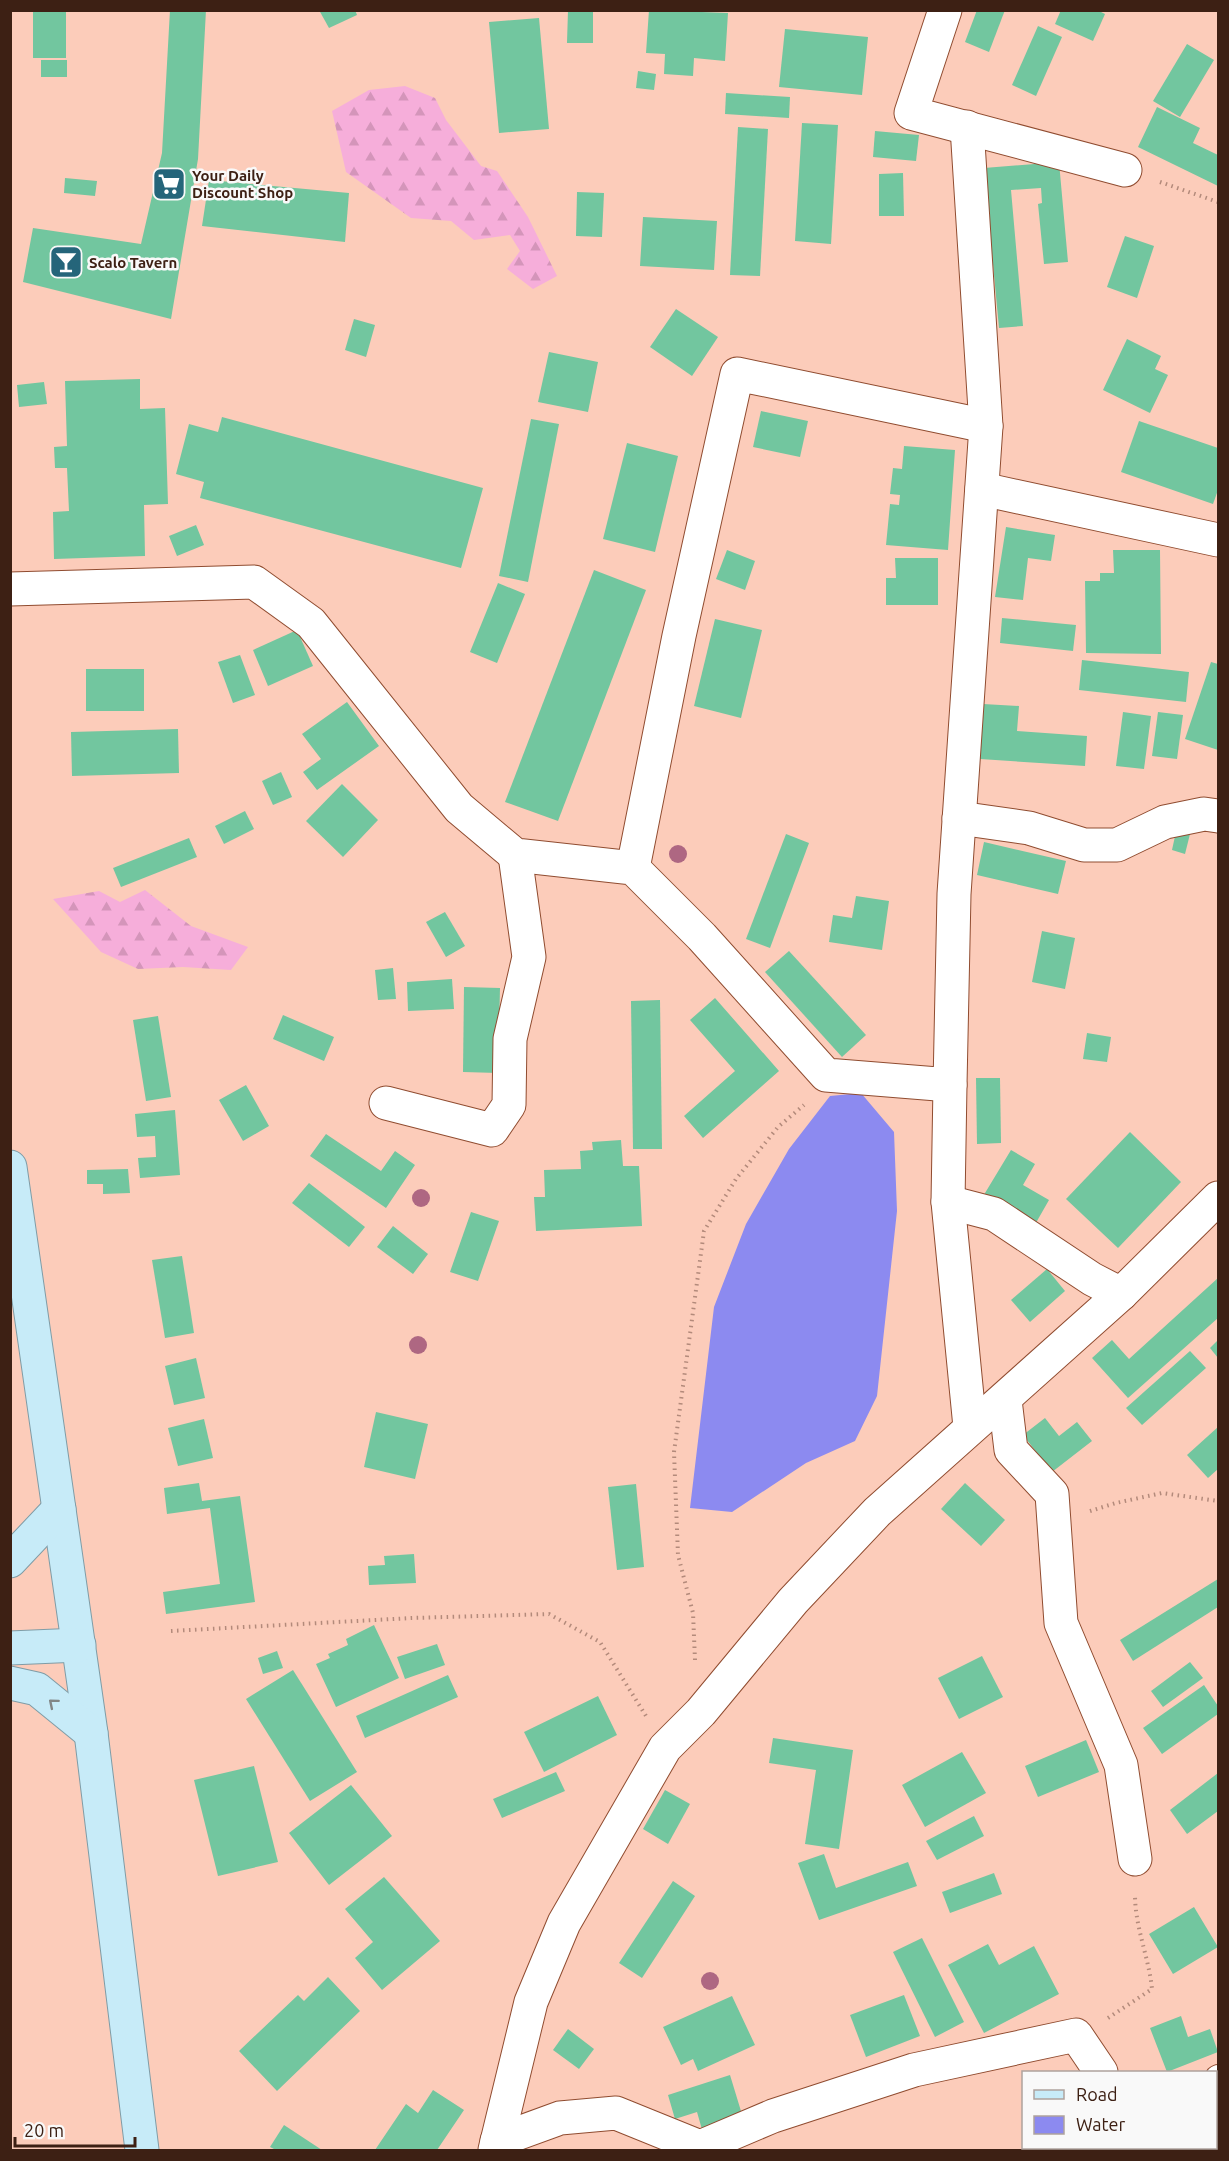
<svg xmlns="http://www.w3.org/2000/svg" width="1229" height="2161" font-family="Ubuntu,sans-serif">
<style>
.forest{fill:url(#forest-firs)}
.water{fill:#8c8af0}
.building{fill:#72c69f}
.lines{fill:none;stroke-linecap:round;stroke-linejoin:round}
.lane-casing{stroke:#904c30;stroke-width:22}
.street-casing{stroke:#904c30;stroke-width:35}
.primary-casing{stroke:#7f9ca6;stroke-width:35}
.path{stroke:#b38a7b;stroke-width:4;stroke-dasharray:1.5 4.5;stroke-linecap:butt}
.lane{stroke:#fff;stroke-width:20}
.street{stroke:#fff;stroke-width:33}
.primary{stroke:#c7ebf8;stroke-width:33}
.tree{fill:#ae6782}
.oneway{stroke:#828686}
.labels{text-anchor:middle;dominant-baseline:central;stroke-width:5;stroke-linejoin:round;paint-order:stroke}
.poi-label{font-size:15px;font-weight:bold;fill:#3d2014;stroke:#f9f9f9;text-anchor:start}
</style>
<defs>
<pattern id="forest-firs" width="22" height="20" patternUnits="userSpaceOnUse" patternTransform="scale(1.5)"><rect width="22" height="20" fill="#f6aeda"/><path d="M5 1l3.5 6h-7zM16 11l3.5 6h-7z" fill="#d495ba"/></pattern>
</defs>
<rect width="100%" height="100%" fill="#fcccba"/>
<g class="forest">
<path d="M405,86L435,98L446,120L481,166L497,171L528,217L557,276L533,289L507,269L520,251L510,235L474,240L451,221L411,218L346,172L332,111L369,90Z"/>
<path d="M145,890L191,926L248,947L231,970L183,967L138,969L101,952L53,899L99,891L120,902Z"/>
</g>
<path class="water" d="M861,1093L894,1132L897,1211L877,1396L855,1441L806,1463L732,1512L690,1508L714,1307L746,1224L789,1149L830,1096Z"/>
<g class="building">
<rect x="33" y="10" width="33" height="48"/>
<path d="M170,10H206L198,159L171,319L23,282L33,228L141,244L162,153Z"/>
<path d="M319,10H355L357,15L329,28Z"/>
<path d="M568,10H593V43H567Z"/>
<path d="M649,10L728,13L725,61L694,58L693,76L664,74L665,54L646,53Z"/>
<path d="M977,10H1005L989,52L965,42Z"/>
<path d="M1061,10H1097L1105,14L1093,41L1055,24Z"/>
<path d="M539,18L549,129L499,133L489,22Z"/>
<path d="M1038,26L1062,37L1036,96L1012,85Z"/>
<path d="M785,29L868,37L862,95L779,87Z"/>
<path d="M1187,44L1214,60L1180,117L1153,101Z"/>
<rect x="41" y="60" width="26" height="17"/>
<path d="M638,71L656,74L654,90L636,88Z"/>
<path d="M726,93L790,97L789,118L725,114Z"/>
<path d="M1157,107L1200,128L1193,143L1218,155V186L1138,147Z"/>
<path d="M802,123L838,125L831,244L795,241Z"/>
<path d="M738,127L768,129L760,276L730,275Z"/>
<path d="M875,131L919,135L916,161L873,157Z"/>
<path d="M1059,162L1068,262L1044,264L1038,204L1042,203L1041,188L1011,190L1023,326L999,328L984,168Z"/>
<path d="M903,173L904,216H879V174Z"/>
<path d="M65,178L97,181L95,196L64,193Z"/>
<path d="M209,180L349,193L345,242L202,226Z"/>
<path d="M577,192L604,193L602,237L576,236Z"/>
<path d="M643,217L717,221L714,270L640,266Z"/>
<path d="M1125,236L1154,246L1137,298L1107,287Z"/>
<path d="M676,309L718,337L692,376L650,347Z"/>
<path d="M354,319L375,325L366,357L345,350Z"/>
<path d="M1127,339L1161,356L1155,369L1168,375L1150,413L1103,390Z"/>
<path d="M549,352L598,362L588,412L538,402Z"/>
<path d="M140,379V409L165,408L168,504L144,505L145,556L54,559L53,512L69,511L67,468H55L54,447L67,446L65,381Z"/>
<path d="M44,382L47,404L19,407L17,385Z"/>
<path d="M761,411L808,421L800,457L753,447Z"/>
<path d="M222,417L483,488L461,568L200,498L204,482L176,474L189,424L218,432Z"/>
<path d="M531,419L559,424L528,582L499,576Z"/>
<path d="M1139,421L1218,448V490L1213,504L1121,472Z"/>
<path d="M627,443L678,456L655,552L603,539Z"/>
<path d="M904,446L955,450L948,550L886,545L890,504L899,505L900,495L890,494L893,468L902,469Z"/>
<path d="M196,525L204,545L177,556L169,536Z"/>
<path d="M1006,527L1055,535L1051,561L1028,558L1023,600L995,597Z"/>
<path d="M727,550L755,561L745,590L716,579Z"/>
<path d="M1113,550H1160L1161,654L1086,653L1085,581H1100V573H1114Z"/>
<path d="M895,558H938V605H886V578H896Z"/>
<path d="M594,570L646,590L558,821L505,802Z"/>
<path d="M498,583L525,594L497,663L470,652Z"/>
<path d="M1002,618L1076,625L1073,651L1000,643Z"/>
<path d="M715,619L762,630L741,718L694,706Z"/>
<path d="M297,630L313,666L268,686L253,650Z"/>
<path d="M240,655L255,695L233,703L218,662Z"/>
<path d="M1082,660L1189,672L1186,702L1079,690Z"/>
<path d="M1211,662L1218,664V750L1185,739Z"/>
<rect x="86" y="669" width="58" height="42"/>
<path d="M347,702L379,746L317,790L303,772L321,759L302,734Z"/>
<path d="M983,704L1019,706L1017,731L1087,736L1085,766L980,759Z"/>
<path d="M1123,712L1151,716L1144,769L1116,766Z"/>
<path d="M1158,712L1183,715L1177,759L1152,756Z"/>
<path d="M178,729L179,773L72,776L71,732Z"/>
<path d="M281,772L292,797L273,805L262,781Z"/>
<path d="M342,784L378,820L343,857L306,821Z"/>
<path d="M245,811L254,829L224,844L215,826Z"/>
<path d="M1177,827L1191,830L1185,854L1172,850Z"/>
<path d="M786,834L809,843L770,948L746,939Z"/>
<path d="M189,838L197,857L121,887L113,868Z"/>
<path d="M984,842L1066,861L1058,894L977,875Z"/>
<path d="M856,896L889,901L882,950L829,942L833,915L852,918Z"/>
<path d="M445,912L465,946L446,957L426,922Z"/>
<path d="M1042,931L1075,938L1065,989L1032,982Z"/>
<path d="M789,951L866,1035L842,1057L765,972Z"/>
<path d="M393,968L396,999L378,1000L375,970Z"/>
<path d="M452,979L454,1009L408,1011L407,982Z"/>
<path d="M464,987L500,988L498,1073L463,1072Z"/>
<path d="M715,998L779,1071L703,1138L684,1116L735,1071L690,1020Z"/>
<path d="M660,1000L662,1149H633L631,1001Z"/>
<path d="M283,1015L334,1037L324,1061L273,1039Z"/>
<path d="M158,1016L171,1097L146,1101L133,1020Z"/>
<path d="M1087,1033L1111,1037L1107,1062L1083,1059Z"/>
<path d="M976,1078H1000L1001,1143L977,1144Z"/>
<path d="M246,1085L269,1126L243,1141L219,1100Z"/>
<path d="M175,1110L180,1175L140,1178L138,1158L156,1157L155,1136L137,1137L135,1114Z"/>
<path d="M1130,1132L1181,1182L1118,1248L1066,1199Z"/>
<path d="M326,1134L381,1171L395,1151L415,1165L386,1208L310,1156Z"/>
<path d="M621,1140L623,1166H639L642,1226L536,1231L534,1197H545L544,1170L581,1169L580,1151L593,1150L592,1142Z"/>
<path d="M1011,1150L1035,1164L1023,1185L1049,1200L1033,1228L982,1198Z"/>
<path d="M128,1169L130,1193L103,1194V1184H87V1170Z"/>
<path d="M309,1183L365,1227L349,1247L292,1203Z"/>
<path d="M471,1212L499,1221L478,1281L450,1272Z"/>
<path d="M393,1226L428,1254L413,1274L377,1247Z"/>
<path d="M182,1256L194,1333L165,1338L152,1260Z"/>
<path d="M1047,1269L1065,1291L1030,1322L1011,1300Z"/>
<path d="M1218,1278V1318L1128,1398L1092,1358L1112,1340L1129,1359Z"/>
<path d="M1218,1340V1358L1210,1348Z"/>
<path d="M1190,1351L1206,1368L1142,1425L1126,1408Z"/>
<path d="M196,1358L205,1398L174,1405L165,1366Z"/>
<path d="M376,1412L428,1424L415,1479L364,1467Z"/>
<path d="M1045,1418L1059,1436L1077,1422L1092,1441L1052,1472L1023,1435Z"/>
<path d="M204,1419L213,1458L178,1466L168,1428Z"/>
<path d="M1218,1427V1469L1208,1478L1187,1455Z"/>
<path d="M199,1483L202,1501L240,1496L255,1602L166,1614L163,1592L220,1584L210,1508L167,1514L164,1488Z"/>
<path d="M965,1483L1005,1520L981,1546L941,1509Z"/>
<path d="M636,1484L644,1567L617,1570L608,1487Z"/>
<path d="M414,1554L416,1583L369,1585L368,1566L385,1565L384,1556Z"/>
<path d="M1218,1579V1607L1133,1661L1120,1640Z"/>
<path d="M374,1625L399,1678L336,1707L316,1664L330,1658L328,1654L348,1645L346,1639Z"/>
<path d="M437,1644L445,1665L405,1679L397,1657Z"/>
<path d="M277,1651L283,1668L263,1674L258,1658Z"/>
<path d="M982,1656L1003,1697L959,1719L938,1678Z"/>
<path d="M1190,1662L1203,1678L1163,1707L1151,1691Z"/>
<path d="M293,1670L357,1772L310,1801L246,1699Z"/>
<path d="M448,1675L458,1697L365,1738L356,1716Z"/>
<path d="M1204,1685L1218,1706V1714L1162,1754L1143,1728Z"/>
<path d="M598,1696L617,1735L544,1772L524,1732Z"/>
<path d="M773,1738L853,1750L839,1849L805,1844L816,1770L769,1763Z"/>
<path d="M1086,1740L1099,1772L1038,1797L1025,1766Z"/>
<path d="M962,1752L986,1793L925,1827L902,1785Z"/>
<path d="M254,1766L278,1862L218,1876L194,1780Z"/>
<path d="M556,1772L565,1791L502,1818L493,1799Z"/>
<path d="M1218,1773V1811L1187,1834L1170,1810Z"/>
<path d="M351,1785L392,1836L329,1885L289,1833Z"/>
<path d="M665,1790L690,1804L668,1844L643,1829Z"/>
<path d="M974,1816L984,1836L937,1860L926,1841Z"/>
<path d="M824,1854L836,1888L908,1862L917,1886L819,1920L798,1863Z"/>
<path d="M994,1873L1002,1894L950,1913L942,1892Z"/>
<path d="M384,1877L440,1941L382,1990L355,1958L373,1942L345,1909Z"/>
<path d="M673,1881L695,1896L642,1978L619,1963Z"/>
<path d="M1194,1907L1218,1947L1173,1974L1149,1934Z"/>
<path d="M922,1938L964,2022L935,2037L893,1952Z"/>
<path d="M988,1944L999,1965L1034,1946L1059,1994L984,2033L948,1965Z"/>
<path d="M328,1977L360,2011L277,2091L239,2051L298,1995L304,2001Z"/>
<path d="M904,1995L920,2036L866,2057L850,2015Z"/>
<path d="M732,1996L755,2045L698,2071L693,2059L681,2065L663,2027Z"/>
<path d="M1181,2016L1188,2037L1210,2029L1218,2052L1167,2072L1150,2028Z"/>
<path d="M568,2029L594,2049L579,2069L553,2050Z"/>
<path d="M730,2075L744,2121L703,2133L697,2112L675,2119L668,2095Z"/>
<path d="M433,2090L464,2110L437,2150H375L406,2104L418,2113Z"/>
<path d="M1218,2112V2143L1216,2138V2114Z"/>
<path d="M284,2125L322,2150H276L270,2147Z"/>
</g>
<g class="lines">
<defs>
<path id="lane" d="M1216,2076L1218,2075"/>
<g id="street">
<path d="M945,10L911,113L1125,170"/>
<path d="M982,489L1218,540"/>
<path d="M10,589L254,582L311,623L459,808L515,855L633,868L702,937L826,1075L950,1085L954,894L986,426L967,127"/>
<path d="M959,818L1029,828L1084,845H1117L1165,822L1204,814L1218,816"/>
<path d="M633,868L679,636L737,374L986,426"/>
<path d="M950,1085L948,1202L970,1427"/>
<path d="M386,1103L492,1130L509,1105L510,1039L529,957L515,855"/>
<path d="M948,1202L994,1214L1092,1279L1121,1294"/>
<path d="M1005,1400L1011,1450L1052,1494L1061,1623L1121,1765L1135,1859"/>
<path d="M497,2141L560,2118L616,2113L700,2147L773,2116L914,2070L1076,2035L1101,2072"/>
<path d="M1144,2148L1146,2150"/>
<path d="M495,2150L531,2002L564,1923L665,1748L701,1712L793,1601L877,1512L1121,1294L1218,1198"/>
</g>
<g id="primary">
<path d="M10,1167L91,1733L142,2150"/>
<path d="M10,1561L59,1509"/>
<path d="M10,1648L79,1645"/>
<path d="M10,1683L37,1689L91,1733"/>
</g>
</defs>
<use href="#lane" class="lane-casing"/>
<use href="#street" class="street-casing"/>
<use href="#primary" class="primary-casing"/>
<g class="path">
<path d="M1160,182L1218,202"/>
<path d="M1090,1511L1116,1503L1162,1493L1218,1501"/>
<path d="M171,1631L412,1618L549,1614L600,1642L646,1716"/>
<path d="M695,1660L693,1613L678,1555L674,1452L704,1231L736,1179L778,1127L804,1105"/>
<path d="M1108,2018L1152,1989C1149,1958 1135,1927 1135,1895"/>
</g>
<use href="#lane" class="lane"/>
<use href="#street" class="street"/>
<use href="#primary" class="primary"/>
</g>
<g class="tree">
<circle cx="678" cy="854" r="9"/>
<circle cx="421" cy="1198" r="9"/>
<circle cx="418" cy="1345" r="9"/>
<circle cx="710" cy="1981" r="9"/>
</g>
<defs><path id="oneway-chevron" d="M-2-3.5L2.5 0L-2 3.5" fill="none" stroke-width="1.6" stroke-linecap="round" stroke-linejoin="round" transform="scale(1.5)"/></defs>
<use class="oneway" href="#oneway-chevron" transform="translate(53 1703) rotate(-140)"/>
<defs>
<symbol id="supermarket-square" viewBox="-11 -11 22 22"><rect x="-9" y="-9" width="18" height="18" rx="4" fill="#25657a" stroke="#f9f9f9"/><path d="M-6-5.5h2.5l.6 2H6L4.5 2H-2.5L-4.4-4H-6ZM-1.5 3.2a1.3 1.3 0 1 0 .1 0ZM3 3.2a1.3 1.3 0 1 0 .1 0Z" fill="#fff"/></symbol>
<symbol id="bar-square" viewBox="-11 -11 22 22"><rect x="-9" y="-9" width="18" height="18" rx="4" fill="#25657a" stroke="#f9f9f9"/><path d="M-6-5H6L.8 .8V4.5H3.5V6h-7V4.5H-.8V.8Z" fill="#fff"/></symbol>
</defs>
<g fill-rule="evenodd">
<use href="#supermarket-square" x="150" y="165" width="38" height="38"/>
<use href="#bar-square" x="47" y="243" width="38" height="38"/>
</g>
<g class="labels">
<g class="poi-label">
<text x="192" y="175">Your Daily<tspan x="192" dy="17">Discount Shop</tspan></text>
<text x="89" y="262">Scalo Tavern</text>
</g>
</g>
<rect width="1229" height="2161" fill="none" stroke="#3d2014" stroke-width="24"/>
<rect x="1022" y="2071" width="195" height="78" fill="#f9f9f9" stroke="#aea29d" stroke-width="1.5"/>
<rect x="1034" y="2090" width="30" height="9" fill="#c7ebf8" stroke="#aea29d" stroke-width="1.5"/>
<text x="1076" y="2101" font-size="18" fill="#3d2014">Road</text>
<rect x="1034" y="2116" width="30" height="18" fill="#8c8af0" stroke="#aea29d" stroke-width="1.5"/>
<text x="1076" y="2131" font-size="18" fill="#3d2014">Water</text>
<path d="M15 2137v9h120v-9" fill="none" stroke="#3d2014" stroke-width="3"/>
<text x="24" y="2137" font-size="18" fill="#3d2014" stroke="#f9f9f9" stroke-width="4.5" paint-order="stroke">20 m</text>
</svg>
